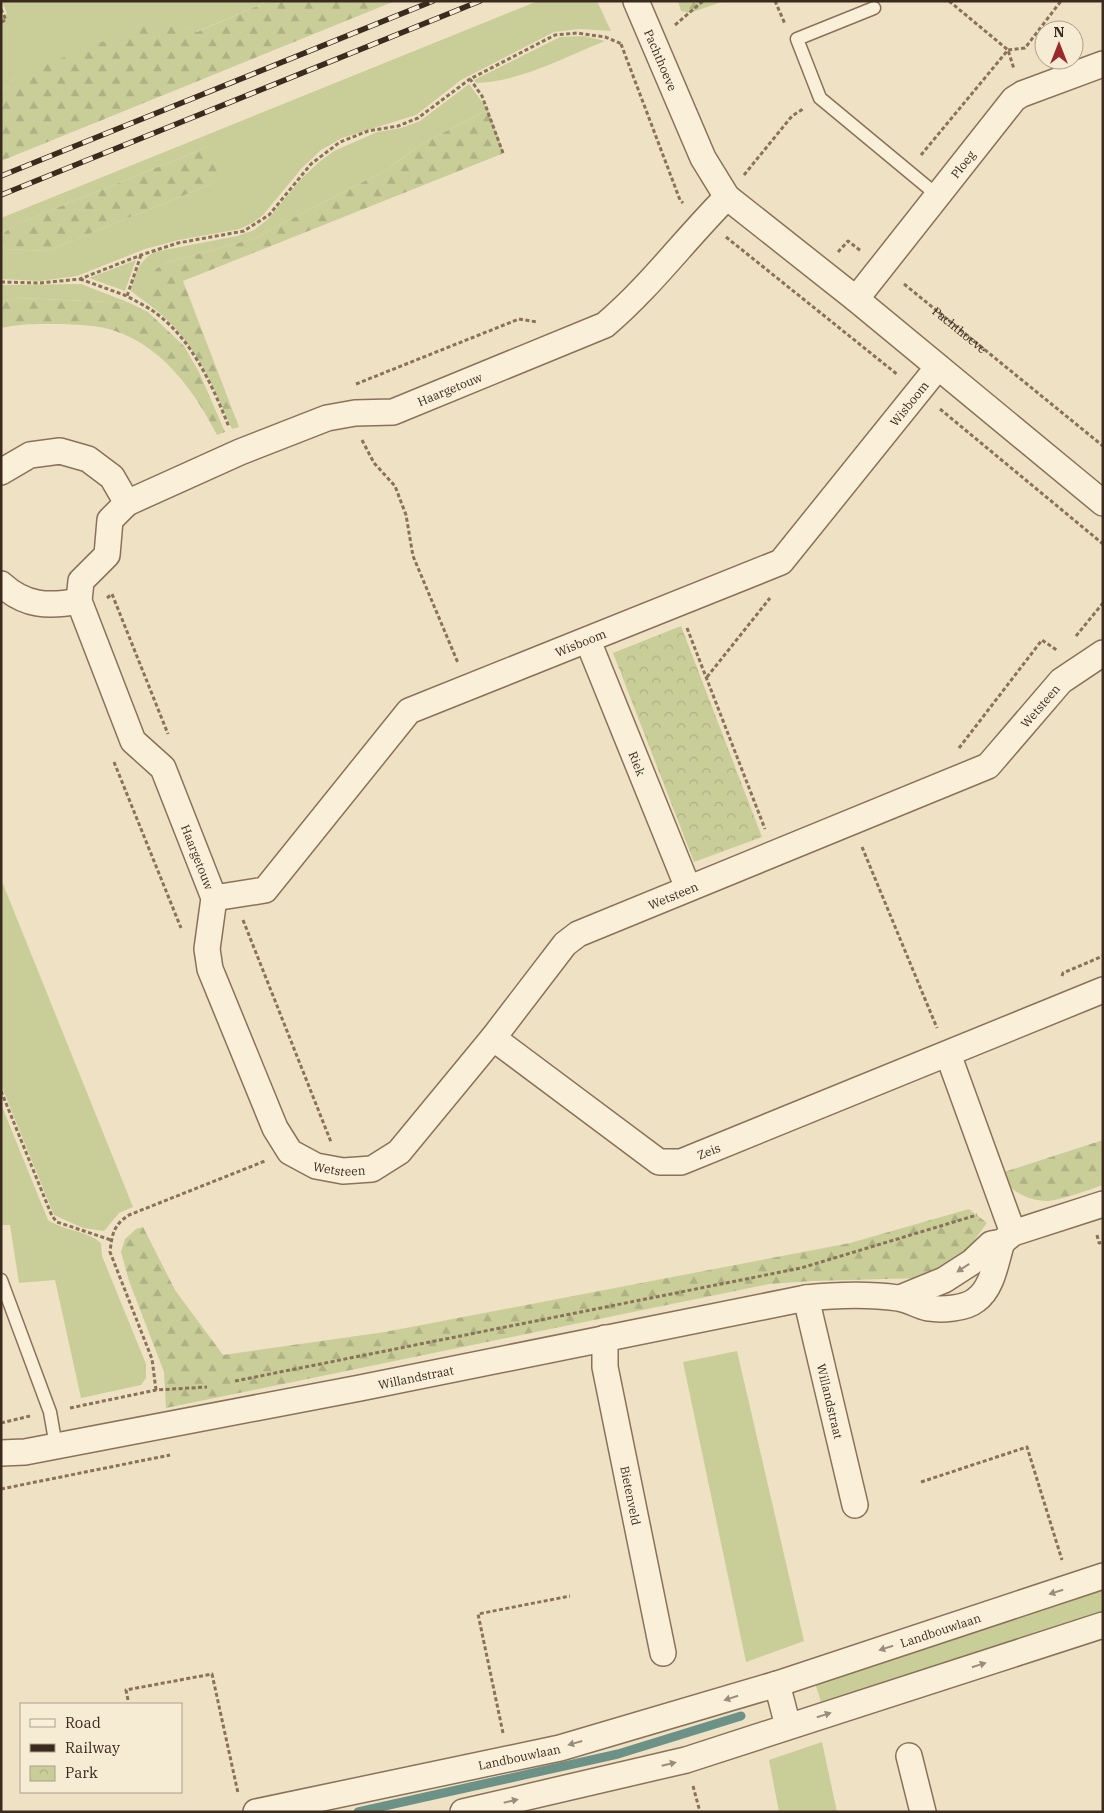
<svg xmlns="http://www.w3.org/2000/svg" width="1104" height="1813" font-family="'IBM Plex Serif',serif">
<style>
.green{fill:#c9ce98}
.forest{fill:url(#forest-firs)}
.park{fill:url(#park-crowns)}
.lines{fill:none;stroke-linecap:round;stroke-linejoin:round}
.stream{stroke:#6c9187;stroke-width:9}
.service-casing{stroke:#8a725a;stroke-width:15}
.minor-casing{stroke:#8a725a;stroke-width:28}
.path{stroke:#8a725a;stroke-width:3;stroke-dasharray:4 2.5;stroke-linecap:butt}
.service{stroke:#faefd8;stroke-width:12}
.minor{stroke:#faefd8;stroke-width:25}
.rail-casing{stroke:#3a2b1e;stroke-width:5.5}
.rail{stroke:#f6ecd4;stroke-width:4;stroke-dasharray:11;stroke-linecap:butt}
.oneway{fill:#9a8d7b}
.labels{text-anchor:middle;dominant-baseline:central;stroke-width:5;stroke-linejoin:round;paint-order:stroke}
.street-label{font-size:12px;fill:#3a2b1e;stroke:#f6ecd4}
</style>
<defs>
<pattern id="forest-firs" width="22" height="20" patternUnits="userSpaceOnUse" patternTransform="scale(1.25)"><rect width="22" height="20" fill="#c9ce98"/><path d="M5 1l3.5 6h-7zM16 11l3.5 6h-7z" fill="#adb183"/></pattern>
<pattern id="park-crowns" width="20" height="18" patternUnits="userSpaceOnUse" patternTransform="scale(1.25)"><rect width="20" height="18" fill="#c9ce98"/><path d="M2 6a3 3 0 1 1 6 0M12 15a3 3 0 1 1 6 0" fill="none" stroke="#adb183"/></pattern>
</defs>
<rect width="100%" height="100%" fill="#efe1c4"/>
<g class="green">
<path d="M2,1H269L196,32L183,25L15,77L1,93V17L7,14Z"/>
<path d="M538,1H597L611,31L580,29L554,32L461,80L416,115L342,138L321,150L302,168L263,215L254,222L240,229L179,240L145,249L77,276L40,281L1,279V244L6,249L47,251L214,183L218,147L210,146L22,222L6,230L1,236V218Z"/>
<path d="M584,36L605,41C565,57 520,82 476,83L474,80L560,37Z"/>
<path d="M469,84L488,110L423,143L386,170L253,239L165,263L140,298L131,291C133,275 140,260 154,252L237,236L254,230L268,219L302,178L319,162L334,151L377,132L401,128L420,121Z"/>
<path d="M136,260L125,291L89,278Z"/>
<path d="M81,284L130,303L20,298L1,302V285Z"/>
<path d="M1,879L133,1207L119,1213L104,1231L83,1228L54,1215L1,1085Z"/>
<path d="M1,1104L48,1220C64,1231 86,1230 101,1243L102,1256L146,1364V1378L141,1385L81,1398L55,1280L19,1283L10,1225H1Z"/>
<path d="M737,1351L804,1641L746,1662L683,1362Z"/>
<path d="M1103,1589V1611L821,1702L815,1683Z"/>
<path d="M822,1742L837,1812H779L769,1760Z"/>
</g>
<g class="forest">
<path d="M269,1H395L1,161V93L15,77L151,22L183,25L197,32Z"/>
<path d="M678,1H724L690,13L681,11Z"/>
<path d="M488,110L504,153L183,281L239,427L232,429C208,375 192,333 140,298L156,269L165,263L253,239L386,170L423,143Z"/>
<path d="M210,146L218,147C224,159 223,173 214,183L47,251L6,249L1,244C1,230 10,228 22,222Z"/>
<path d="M20,298L130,303L148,312L184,346L199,372L225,432L217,435C195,392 163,347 115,331C99,325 79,325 62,324C41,324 22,323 1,328V302Z"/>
<path d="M1103,1140V1185C1091,1189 1056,1202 1045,1201C1027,1200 1008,1191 1001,1173Z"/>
<path d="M969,1209L987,1223L967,1250L924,1278L812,1281L769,1284L166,1408L164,1372L129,1281L121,1252L125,1239L136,1229L143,1227L175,1290L223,1355L385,1332L850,1243Z"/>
</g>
<path class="park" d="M681,626L762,837L694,862L613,653Z"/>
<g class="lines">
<path class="stream" d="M358,1812L618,1754L741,1716"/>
<defs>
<g id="service">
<path d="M874,8L797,39L820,98L937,195"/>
<path d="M1,1280L50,1412L56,1446"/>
</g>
<g id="minor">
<path id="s2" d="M636,1L703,158L727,197L856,299L1103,503"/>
<path id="s3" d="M856,299L1014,99L1022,94L1103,64"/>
<path id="s4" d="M1,472L30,455L60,451L88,459L112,477L127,503L110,520L107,555L81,581L79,601L133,741L163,768L214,898L207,949L210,969L275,1128L290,1152L316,1166L343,1171L372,1169L399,1152L493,1038L565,944L578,934L988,766L1061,681L1103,653"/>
<path id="s5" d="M127,503L240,452L327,418L355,413L393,412L605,325C650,287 685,239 727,197"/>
<path d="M1,584C25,606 48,607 79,601"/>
<path id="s6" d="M588,641L688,888"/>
<path id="s7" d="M214,898L265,890L409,711L781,562L938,367"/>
<path id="s8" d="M493,1038L659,1162H681L1103,990"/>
<path d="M948,1054L1013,1233"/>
<path id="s9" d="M806,1298L855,1505"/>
<path d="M900,1298L944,1280L972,1262L991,1244L1002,1242L1013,1233L1103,1204"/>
<path id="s10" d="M605,1338V1367L663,1653"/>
<path id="s11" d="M1,1453L25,1452L360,1388L806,1298C836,1295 869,1294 898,1298C908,1299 918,1306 928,1308C941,1310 965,1309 976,1300C993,1288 996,1260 1002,1242"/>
<path d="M777,1684L788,1726"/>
<path d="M909,1756L923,1812"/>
<path id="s12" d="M256,1812L560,1748L777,1684L1103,1576"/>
<path d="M463,1812L686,1760L1103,1625"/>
</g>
</defs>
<use href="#service" class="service-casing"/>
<use href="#minor" class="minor-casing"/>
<g class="path">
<path d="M775,1L785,24"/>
<path d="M949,1L1008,50L1014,69"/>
<path d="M1,9L6,20L1,22"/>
<path d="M675,25L703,1"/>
<path d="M621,44L680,200L683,203"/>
<path d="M503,153L482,96L470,79L555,35L577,33L605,37L622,44"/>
<path d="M921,155L1008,50L1025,48L1061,1"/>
<path d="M744,175L792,116L803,109"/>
<path d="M726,237L898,375"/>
<path d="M838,252L848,241L861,251"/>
<path d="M141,255L127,296C137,302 148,307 157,314C193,341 213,387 229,427"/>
<path d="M80,279L127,296"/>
<path d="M1,282L40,283L80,279L141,255L178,243L244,231L269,215L311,164L340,142L368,131L398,126L418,118L470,79"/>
<path id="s1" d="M904,284L1103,446"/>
<path d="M356,384L519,319L537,322"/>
<path d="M940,409L1103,544"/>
<path d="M362,440L374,463L395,486L406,515L413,556L458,663"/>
<path d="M107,598L112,594L168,734"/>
<path d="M687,628L765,829"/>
<path d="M1076,636L1103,603"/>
<path d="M707,677L770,598"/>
<path d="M959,748L1042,640L1058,651"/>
<path d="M114,762L181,928"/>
<path d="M862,847L937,1028"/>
<path d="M243,920L331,1142"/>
<path d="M1062,976L1063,973L1103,956"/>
<path d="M1,1091L52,1216L57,1222L111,1240"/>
<path d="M1097,1235L1099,1243L1103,1242"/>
<path d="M235,1381L801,1268L977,1215"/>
<path d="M156,1390L152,1359L110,1252C112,1235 113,1225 129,1215L265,1161"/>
<path d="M70,1408L156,1390L207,1387"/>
<path d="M1,1423L30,1416"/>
<path d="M921,1482L1027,1447L1062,1560"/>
<path d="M1,1489L170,1455"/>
<path d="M128,1700L126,1690L212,1674L238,1793"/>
<path d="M503,1733L478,1614L570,1596"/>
<path d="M693,1786L700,1812"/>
</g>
<use href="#service" class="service"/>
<use href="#minor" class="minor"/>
<defs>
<g id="rail">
<path d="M1,176L433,1"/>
<path d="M1,195L480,1"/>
</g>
</defs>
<use href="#rail" class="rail-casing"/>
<use href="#rail" class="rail"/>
</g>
<defs><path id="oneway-solid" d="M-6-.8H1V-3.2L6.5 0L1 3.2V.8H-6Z" transform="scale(1.25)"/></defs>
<g class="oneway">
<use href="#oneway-solid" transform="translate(963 1268) rotate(147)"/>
<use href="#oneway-solid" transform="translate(1056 1592) rotate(162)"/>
<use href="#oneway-solid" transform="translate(886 1648) rotate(162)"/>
<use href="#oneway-solid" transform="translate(979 1665) rotate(-18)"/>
<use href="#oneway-solid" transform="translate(731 1698) rotate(163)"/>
<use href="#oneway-solid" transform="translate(824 1715) rotate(-17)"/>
<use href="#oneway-solid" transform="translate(575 1743) rotate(164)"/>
<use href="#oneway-solid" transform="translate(669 1764) rotate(-13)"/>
<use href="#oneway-solid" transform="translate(511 1801) rotate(-13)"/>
</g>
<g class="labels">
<g class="street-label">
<text stroke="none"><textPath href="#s2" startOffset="64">Pachthoeve</textPath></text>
<text stroke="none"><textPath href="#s3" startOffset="172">Ploeg</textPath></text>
<text stroke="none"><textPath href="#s1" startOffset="72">Pachthoeve</textPath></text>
<text stroke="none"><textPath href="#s5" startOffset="345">Haargetouw</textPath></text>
<text stroke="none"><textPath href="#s7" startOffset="886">Wisboom</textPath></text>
<text stroke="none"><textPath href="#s7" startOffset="466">Wisboom</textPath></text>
<text stroke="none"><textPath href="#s4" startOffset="1794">Wetsteen</textPath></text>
<text stroke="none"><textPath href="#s6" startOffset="132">Riek</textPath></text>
<text stroke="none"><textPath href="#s4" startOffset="555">Haargetouw</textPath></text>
<text stroke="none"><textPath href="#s4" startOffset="1374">Wetsteen</textPath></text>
<text stroke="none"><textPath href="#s8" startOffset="259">Zeis</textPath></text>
<text stroke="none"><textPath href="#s4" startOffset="924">Wetsteen</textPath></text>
<text stroke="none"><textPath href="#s11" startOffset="422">Willandstraat</textPath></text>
<text stroke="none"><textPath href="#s9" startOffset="106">Willandstraat</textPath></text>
<text stroke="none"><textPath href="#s10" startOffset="160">Bietenveld</textPath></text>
<text stroke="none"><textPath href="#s12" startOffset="709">Landbouwlaan</textPath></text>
<text stroke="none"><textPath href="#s12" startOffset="269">Landbouwlaan</textPath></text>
</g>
</g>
<rect width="1104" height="1813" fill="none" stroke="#3a2b1e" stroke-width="5"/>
<rect x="20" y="1703" width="162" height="90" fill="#f6ecd4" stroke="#ab9f8b"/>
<rect x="30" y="1719" width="25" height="8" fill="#faefd8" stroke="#ab9f8b"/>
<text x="65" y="1728" font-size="15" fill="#3a2b1e">Road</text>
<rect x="30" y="1744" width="25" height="8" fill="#3a2b1e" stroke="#ab9f8b"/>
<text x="65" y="1753" font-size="15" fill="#3a2b1e">Railway</text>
<rect x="30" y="1766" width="25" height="15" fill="url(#park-crowns)" stroke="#ab9f8b"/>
<text x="65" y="1778" font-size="15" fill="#3a2b1e">Park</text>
<g transform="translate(1059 45)"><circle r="24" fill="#f6ecd4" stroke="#ab9f8b"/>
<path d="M0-4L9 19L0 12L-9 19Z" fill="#9b282c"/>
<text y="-8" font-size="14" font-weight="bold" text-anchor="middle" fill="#3a2b1e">N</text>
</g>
</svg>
